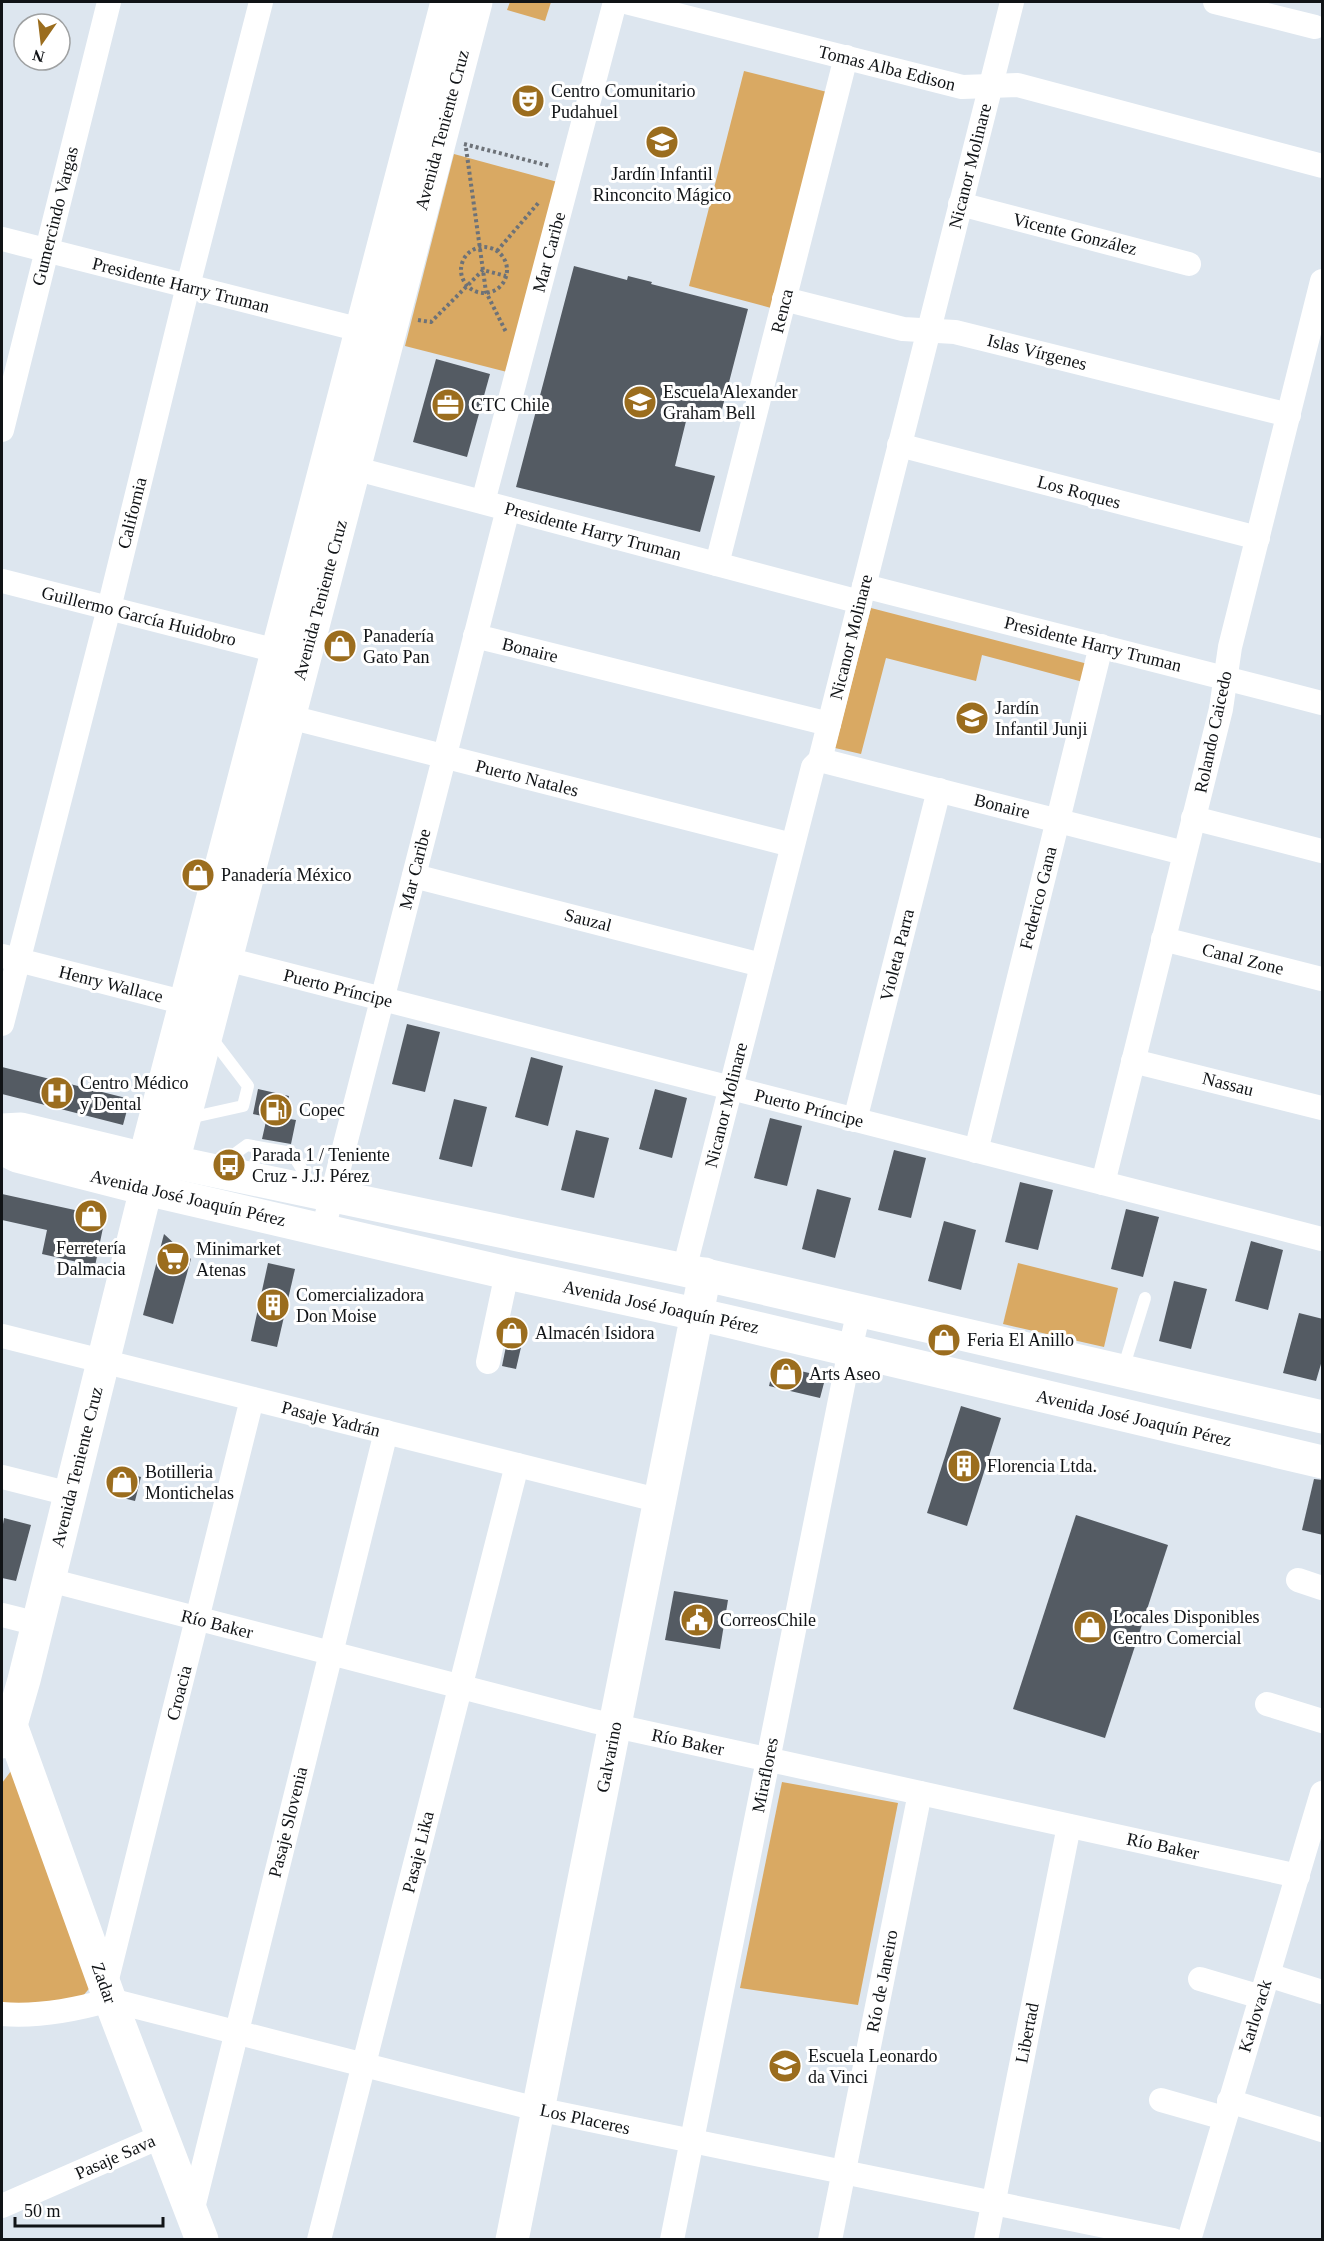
<svg xmlns="http://www.w3.org/2000/svg" width="1324" height="2241" font-family="Georgia,serif">
<style>
.green{fill:#d9a963}
.building{fill:#545b63}
.lines{fill:none;stroke-linecap:round;stroke-linejoin:round}
.path{stroke:#6d7278;stroke-width:4;stroke-dasharray:3 3;stroke-linecap:butt}
.lane{stroke:#fff;stroke-width:12}
.street{stroke:#fff;stroke-width:24}
.secondary{stroke:#fff;stroke-width:33}
.primary{stroke:#fff;stroke-width:33}
.labels{text-anchor:middle;dominant-baseline:central;stroke-width:6;stroke-linejoin:round;paint-order:stroke}
.street-label{font-size:18px;fill:#101316;stroke:#fff}
.poi-label{font-size:18px;fill:#101316;stroke:#fff;text-anchor:start}
</style>
<rect width="100%" height="100%" fill="#dde6ef"/>
<g class="green">
<path d="M510,2H551L545,21L507,10Z"/>
<path d="M744,71L831,93L771,308L689,286Z"/>
<path d="M454,154L565,184L515,374L405,346Z"/>
<path d="M871,608L1088,664L1083,682L982,655L976,681L886,658L861,754L835,748Z"/>
<path d="M1018,1263L1118,1288L1104,1347L1003,1324Z"/>
<path d="M14,1767L93,1984L82,1997L41,2006L2,2005V1783Z"/>
<path d="M782,1782L898,1803L858,2005L740,1988Z"/>
</g>
<g class="building">
<path d="M574,266L627,280L628,276L652,282L651,284L748,309L720,417L689,409L675,466L715,476L700,532L516,487Z"/>
<path d="M436,359L490,374L467,457L413,442Z"/>
<path d="M407,1024L440,1032L425,1092L392,1084Z"/>
<path d="M531,1057L563,1066L548,1126L515,1117Z"/>
<path d="M2,1067L130,1099L123,1125L2,1094Z"/>
<path d="M258,1089L289,1096L284,1118L296,1120L291,1144L262,1139L267,1117L253,1114Z"/>
<path d="M655,1089L687,1098L672,1158L639,1149Z"/>
<path d="M454,1099L487,1107L472,1167L439,1159Z"/>
<path d="M770,1118L802,1126L787,1186L754,1178Z"/>
<path d="M576,1130L609,1138L594,1198L561,1190Z"/>
<path d="M894,1150L926,1158L911,1218L878,1210Z"/>
<path d="M1020,1182L1053,1190L1038,1250L1005,1242Z"/>
<path d="M817,1189L851,1198L835,1258L802,1249Z"/>
<path d="M2,1194L102,1216L104,1223L95,1266L42,1254L47,1230L2,1220Z"/>
<path d="M1126,1209L1159,1217L1143,1277L1111,1269Z"/>
<path d="M944,1221L976,1230L961,1290L928,1281Z"/>
<path d="M164,1234L191,1259L173,1324L143,1315Z"/>
<path d="M1251,1241L1283,1250L1268,1310L1235,1301Z"/>
<path d="M268,1263L295,1269L277,1347L251,1341Z"/>
<path d="M1174,1281L1207,1289L1191,1349L1159,1341Z"/>
<path d="M1299,1313L1323,1319V1357L1316,1381L1283,1373Z"/>
<path d="M510,1327L525,1330L516,1369L502,1366Z"/>
<path d="M774,1365L818,1375L824,1383L820,1398L769,1386Z"/>
<path d="M961,1406L1001,1418L967,1526L927,1513Z"/>
<path d="M121,1472L141,1477L135,1501L115,1496Z"/>
<path d="M1314,1479L1323,1480V1535L1302,1530Z"/>
<path d="M1076,1515L1168,1545L1105,1738L1013,1709Z"/>
<path d="M4,1518L31,1525L16,1581L2,1578V1530Z"/>
<path d="M674,1591L728,1600L720,1649L665,1640Z"/>
</g>
<g class="lines">
<g class="path">
<path d="M464,144L550,166"/>
<path d="M466,148L486,292L506,332"/>
<circle cx="484" cy="270" r="23"/>
<path d="M497,251L540,201"/>
<path d="M418,320L431,322L483,270L506,276"/>
</g>
<g class="lane">
<path d="M189,1118L243,1106L248,1086L210,1036"/>
<path d="M218,1166L247,1145L292,1153L312,1186"/>
<path d="M1123,1369L1145,1298"/>
</g>
<g class="street">
<path d="M626,2L962,87L1018,85L1322,166"/>
<path d="M1215,2L1315,27"/>
<path d="M960,204L1189,264"/>
<path d="M2,239L361,330"/>
<path d="M784,299L903,329L955,332L1289,415"/>
<path d="M2,430L109,2"/>
<path d="M899,445L1258,538"/>
<path d="M338,464L860,602"/>
<path d="M483,502L615,2"/>
<path d="M717,564L846,57"/>
<path d="M2,581L277,651"/>
<path d="M864,586L1322,703"/>
<path d="M475,636L829,724"/>
<path d="M274,713L792,845"/>
<path d="M820,760L1184,853"/>
<path d="M1193,818L1322,851"/>
<path d="M414,876L762,965"/>
<path d="M1163,939L1322,979"/>
<path d="M2,956L186,1003L194,1015"/>
<path d="M226,959L1322,1239"/>
<path d="M2,1024L109,608L188,286L261,2"/>
<path d="M1133,1061L1322,1108"/>
<path d="M855,1120L939,790"/>
<path d="M976,1151L1101,646"/>
<path d="M1103,1183L1221,709L1230,647L1322,281"/>
<path d="M323,1230L508,509"/>
<path d="M684,1270L813,767L820,760L1012,2"/>
<path d="M2,1336L661,1501"/>
<path d="M488,1362L507,1273"/>
<path d="M2,1477L70,1494"/>
<path d="M49,1580L593,1721L1298,1876"/>
<path d="M1298,1580L1322,1588"/>
<path d="M2,1615L38,1624"/>
<path d="M1267,1704L1322,1721"/>
<path d="M1268,1975L1322,1992"/>
<path d="M1200,1979L1261,1997"/>
<path d="M105,1987L252,1399"/>
<path d="M2,2014C38,2017 75,2010 110,2000L537,2109L1173,2240"/>
<path d="M1161,2100L1224,2118"/>
<path d="M1229,2101L1322,2130"/>
<path d="M2,2206L162,2136"/>
<path d="M192,2212L386,1432"/>
<path d="M319,2240L517,1465"/>
<path d="M672,2240L850,1350L859,1310"/>
<path d="M830,2240L920,1793"/>
<path d="M986,2240L1069,1826"/>
<path d="M1189,2240L1322,1793"/>
</g>
<g class="secondary">
<path d="M11,1725L110,2000L202,2240"/>
<path d="M2,1742L11,1725L24,1680L146,1189"/>
<path d="M512,2240L705,1274"/>
</g>
<g class="primary">
<path d="M2,1130L21,1129L145,1159L173,1162L684,1270L1322,1417"/>
<path d="M2,1148L17,1156L146,1189L507,1273L723,1320L1322,1462"/>
<path d="M158,1177L173,1162L476,2"/>
<path d="M145,1181V1159L149,1142L447,2"/>
</g>
</g>
<defs>
<symbol id="theatre-disc" viewBox="-11 -11 22 22"><circle r="9.5" fill="#9b6d1e" stroke="#fff"/><path d="M-5-5.5Q0-4 5-5.5V0Q5 5 0 6Q-5 5-5 0ZM-3.3-2.5H-1v1.5H-3.3ZM1-2.5H3.3v1.5H1ZM-2.8 1Q0 5.5 2.8 1Z" fill="#fff"/></symbol>
<symbol id="school-disc" viewBox="-11 -11 22 22"><circle r="9.5" fill="#9b6d1e" stroke="#fff"/><path d="M0-5L7-2L0 1L-7-2ZM-4 1L0 2.5L4 1V4Q0 6-4 4Z" fill="#fff"/></symbol>
<symbol id="office-disc" viewBox="-11 -11 22 22"><circle r="9.5" fill="#9b6d1e" stroke="#fff"/><path d="M-6-3h4V-5.5h4V-3h4V5H-6ZM-1-4.5V-3h2v-1.5ZM-6 0V1H6V0Z" fill="#fff"/></symbol>
<symbol id="shop-disc" viewBox="-11 -11 22 22"><circle r="9.5" fill="#9b6d1e" stroke="#fff"/><path d="M-5-2.5h2.3a2.7 3.5 0 0 1 5.4 0H5L5.5 6h-11ZM-1.5-2.5h3a1.5 2.3 0 0 0-3 0Z" fill="#fff"/></symbol>
<symbol id="hospital-disc" viewBox="-11 -11 22 22"><circle r="9.5" fill="#9b6d1e" stroke="#fff"/><path d="M-5-5h3v3.5h4V-5h3V5h-3V1.5h-4V5h-3Z" fill="#fff"/></symbol>
<symbol id="fuel-disc" viewBox="-11 -11 22 22"><circle r="9.5" fill="#9b6d1e" stroke="#fff"/><path d="M-5.5-6h7V0h2V4h1.3V-2.5L3-4.5l.8-.8L6-3V5H2.5V1h-1V6h-7ZM-4.2-4.7v3.2H.2V-4.7Z" fill="#fff"/></symbol>
<symbol id="bus-disc" viewBox="-11 -11 22 22"><circle r="9.5" fill="#9b6d1e" stroke="#fff"/><path d="M-5-6H5V4H4V6H2V4H-2V6H-4V4H-5ZM-3.5-4V0h7V-4ZM-3.5 1.2v1.5H-2V1.2ZM2 1.2v1.5H3.5V1.2Z" fill="#fff"/></symbol>
<symbol id="supermarket-disc" viewBox="-11 -11 22 22"><circle r="9.5" fill="#9b6d1e" stroke="#fff"/><path d="M-6-5.5h2.5l.6 2H6L4.5 2H-2.5L-4.4-4H-6ZM-1.5 3.2a1.3 1.3 0 1 0 .1 0ZM3 3.2a1.3 1.3 0 1 0 .1 0Z" fill="#fff"/></symbol>
<symbol id="building-disc" viewBox="-11 -11 22 22"><circle r="9.5" fill="#9b6d1e" stroke="#fff"/><path d="M-4-6H4V6H1V3H-1V6H-4ZM-2.5-4.3h1.7v1.8h-1.7ZM.8-4.3h1.7v1.8H.8ZM-2.5-1h1.7V.8h-1.7ZM.8-1h1.7V.8H.8Z" fill="#fff"/></symbol>
<symbol id="civic-disc" viewBox="-11 -11 22 22"><circle r="9.5" fill="#9b6d1e" stroke="#fff"/><path d="M-.6-6.5H3V-4.5H.6V-3L4-1V1h2V6H-6V1h2V-1L-.6-3ZM-1.2 2.5V6h2.4V2.5Z" fill="#fff"/></symbol>
</defs>
<g fill-rule="evenodd">
<use href="#theatre-disc" x="509" y="82" width="38" height="38"/>
<use href="#school-disc" x="643" y="123" width="38" height="38"/>
<use href="#school-disc" x="621" y="383" width="38" height="38"/>
<use href="#office-disc" x="429" y="386" width="38" height="38"/>
<use href="#shop-disc" x="321" y="627" width="38" height="38"/>
<use href="#school-disc" x="953" y="699" width="38" height="38"/>
<use href="#shop-disc" x="179" y="856" width="38" height="38"/>
<use href="#hospital-disc" x="38" y="1074" width="38" height="38"/>
<use href="#fuel-disc" x="257" y="1091" width="38" height="38"/>
<use href="#bus-disc" x="210" y="1146" width="38" height="38"/>
<use href="#shop-disc" x="72" y="1197" width="38" height="38"/>
<use href="#supermarket-disc" x="154" y="1240" width="38" height="38"/>
<use href="#building-disc" x="254" y="1286" width="38" height="38"/>
<use href="#shop-disc" x="493" y="1314" width="38" height="38"/>
<use href="#shop-disc" x="925" y="1321" width="38" height="38"/>
<use href="#shop-disc" x="767" y="1355" width="38" height="38"/>
<use href="#building-disc" x="945" y="1447" width="38" height="38"/>
<use href="#shop-disc" x="103" y="1463" width="38" height="38"/>
<use href="#civic-disc" x="678" y="1601" width="38" height="38"/>
<use href="#shop-disc" x="1071" y="1608" width="38" height="38"/>
<use href="#school-disc" x="766" y="2047" width="38" height="38"/>
</g>
<g class="labels">
<g class="street-label">
<text transform="translate(887 68) rotate(14)">Tomas Alba Edison</text>
<text transform="translate(442 130) rotate(-75)">Avenida Teniente Cruz</text>
<text transform="translate(970 166) rotate(-76)">Nicanor Molinare</text>
<text transform="translate(55 216) rotate(-76)">Gumercindo Vargas</text>
<text transform="translate(1075 234) rotate(14)">Vicente González</text>
<text transform="translate(549 252) rotate(-75)">Mar Caribe</text>
<text transform="translate(181 285) rotate(14)">Presidente Harry Truman</text>
<text transform="translate(782 311) rotate(-76)">Renca</text>
<text transform="translate(1037 352) rotate(14)">Islas Vírgenes</text>
<text transform="translate(1079 492) rotate(15)">Los Roques</text>
<text transform="translate(132 513) rotate(-76)">California</text>
<text transform="translate(593 531) rotate(15)">Presidente Harry Truman</text>
<text transform="translate(320 600) rotate(-75)">Avenida Teniente Cruz</text>
<text transform="translate(139 616) rotate(14)">Guillermo García Huidobro</text>
<text transform="translate(851 637) rotate(-76)">Nicanor Molinare</text>
<text transform="translate(1093 644) rotate(14)">Presidente Harry Truman</text>
<text transform="translate(530 650) rotate(14)">Bonaire</text>
<text transform="translate(1213 732) rotate(-78)">Rolando Caicedo</text>
<text transform="translate(527 778) rotate(14)">Puerto Natales</text>
<text transform="translate(1002 806) rotate(14)">Bonaire</text>
<text transform="translate(415 869) rotate(-76)">Mar Caribe</text>
<text transform="translate(1038 898) rotate(-76)">Federico Gana</text>
<text transform="translate(588 920) rotate(14)">Sauzal</text>
<text transform="translate(897 955) rotate(-76)">Violeta Parra</text>
<text transform="translate(1243 959) rotate(14)">Canal Zone</text>
<text transform="translate(111 984) rotate(14)">Henry Wallace</text>
<text transform="translate(338 988) rotate(14)">Puerto Príncipe</text>
<text transform="translate(1228 1084) rotate(14)">Nassau</text>
<text transform="translate(726 1105) rotate(-76)">Nicanor Molinare</text>
<text transform="translate(809 1108) rotate(14)">Puerto Príncipe</text>
<text transform="translate(188 1198) rotate(13)">Avenida José Joaquín Pérez</text>
<text transform="translate(661 1307) rotate(12)">Avenida José Joaquín Pérez</text>
<text transform="translate(1134 1418) rotate(13)">Avenida José Joaquín Pérez</text>
<text transform="translate(331 1419) rotate(14)">Pasaje Yadrán</text>
<text transform="translate(77 1467) rotate(-76)">Avenida Teniente Cruz</text>
<text transform="translate(217 1624) rotate(14)">Río Baker</text>
<text transform="translate(179 1693) rotate(-76)">Croacia</text>
<text transform="translate(688 1742) rotate(12)">Río Baker</text>
<text transform="translate(609 1757) rotate(-79)">Galvarino</text>
<text transform="translate(765 1775) rotate(-79)">Miraflores</text>
<text transform="translate(288 1822) rotate(-76)">Pasaje Slovenia</text>
<text transform="translate(1163 1846) rotate(12)">Río Baker</text>
<text transform="translate(418 1852) rotate(-76)">Pasaje Lika</text>
<text transform="translate(882 1981) rotate(-79)">Río de Janeiro</text>
<text transform="translate(104 1983) rotate(70)">Zadar</text>
<text transform="translate(1255 2016) rotate(-73)">Karlovack</text>
<text transform="translate(1027 2033) rotate(-79)">Libertad</text>
<text transform="translate(585 2119) rotate(12)">Los Placeres</text>
<text transform="translate(115 2157) rotate(-24)">Pasaje Sava</text>
</g>
<g class="poi-label">
<text x="551" y="91">Centro Comunitario<tspan x="551" dy="21">Pudahuel</tspan></text>
<text x="662" y="174" text-anchor="middle">Jardín Infantil<tspan x="662" dy="21">Rinconcito Mágico</tspan></text>
<text x="663" y="392">Escuela Alexander<tspan x="663" dy="21">Graham Bell</tspan></text>
<text x="471" y="405">CTC Chile</text>
<text x="363" y="636">Panadería<tspan x="363" dy="21">Gato Pan</tspan></text>
<text x="995" y="708">Jardín<tspan x="995" dy="21">Infantil Junji</tspan></text>
<text x="221" y="875">Panadería México</text>
<text x="80" y="1083">Centro Médico<tspan x="80" dy="21">y Dental</tspan></text>
<text x="299" y="1110">Copec</text>
<text x="252" y="1155">Parada 1 / Teniente<tspan x="252" dy="21">Cruz - J.J. Pérez</tspan></text>
<text x="91" y="1248" text-anchor="middle">Ferretería<tspan x="91" dy="21">Dalmacia</tspan></text>
<text x="196" y="1249">Minimarket<tspan x="196" dy="21">Atenas</tspan></text>
<text x="296" y="1295">Comercializadora<tspan x="296" dy="21">Don Moise</tspan></text>
<text x="535" y="1333">Almacén Isidora</text>
<text x="967" y="1340">Feria El Anillo</text>
<text x="809" y="1374">Arts Aseo</text>
<text x="987" y="1466">Florencia Ltda.</text>
<text x="145" y="1472">Botilleria<tspan x="145" dy="21">Montichelas</tspan></text>
<text x="1113" y="1617">Locales Disponibles<tspan x="1113" dy="21">Centro Comercial</tspan></text>
<text x="720" y="1620">CorreosChile</text>
<text x="808" y="2056">Escuela Leonardo<tspan x="808" dy="21">da Vinci</tspan></text>
</g>
</g>
<rect width="1324" height="2241" fill="none" stroke="#101316" stroke-width="6"/>
<g transform="translate(42 42) rotate(194)"><circle r="28" fill="#ffffff" stroke="#9fa1a2" stroke-width="1.5"/>
<path d="M0-4.5L10 22L0 15L-10 22Z" fill="#9b6d1e"/>
<text y="-9" font-size="16" font-weight="bold" text-anchor="middle" fill="#101316">N</text>
</g>
<path d="M15 2217v9h148v-9" fill="none" stroke="#101316" stroke-width="3"/>
<text x="24" y="2217" font-size="18" fill="#101316" stroke="#ffffff" stroke-width="4.5" paint-order="stroke">50 m</text>
</svg>
